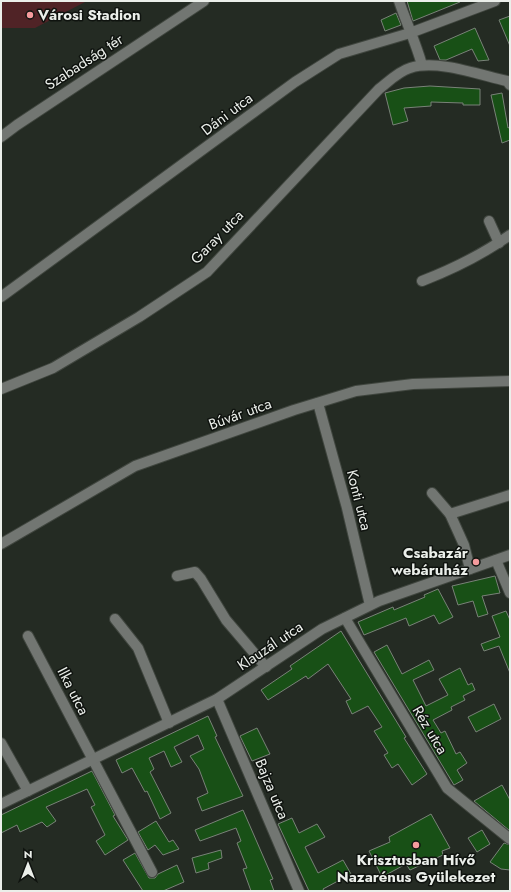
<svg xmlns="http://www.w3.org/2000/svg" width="511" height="892" font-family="Jost,sans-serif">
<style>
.green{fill:#502326}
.building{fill:#185016;stroke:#798278}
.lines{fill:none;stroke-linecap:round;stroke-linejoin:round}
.minor-casing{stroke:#40463f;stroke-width:12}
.minor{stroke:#727672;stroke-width:10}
.poi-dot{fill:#f59b9d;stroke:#0f130f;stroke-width:1.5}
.labels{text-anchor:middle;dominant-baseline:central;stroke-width:3;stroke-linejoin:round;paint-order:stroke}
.poi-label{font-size:15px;font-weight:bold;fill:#ebefea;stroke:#0f130f;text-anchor:start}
.street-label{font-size:15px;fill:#ebefea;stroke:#0f130f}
</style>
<rect width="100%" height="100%" fill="#242b23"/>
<path class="green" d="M1,1H84L85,2L35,28H1Z"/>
<g class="building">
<path d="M407,1H460V2L413,21Z"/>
<path d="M396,13L401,25L385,31L381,20Z"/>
<path d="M510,16V46L499,20Z"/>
<path d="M475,28L489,60L478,61L472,49L446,60H440L434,46Z"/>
<path d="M430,86L480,89V105H463V103L431,102V106L404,108L408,121L393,125L385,93L404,88Z"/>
<path d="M502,93L508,128L510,127V140L502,143L491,95Z"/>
<path d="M495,576L500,593L482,596L488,614L478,617L473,601L458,605L452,586Z"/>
<path d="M438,589L453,617L439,624L434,615L409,626L406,618L364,635L358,622L393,607L394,610L425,597L424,595Z"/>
<path d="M506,611L510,620V673L499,646L484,651L481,644L500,637L492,616Z"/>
<path d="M341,631L406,737L404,738L427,774L412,785L398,764L392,768L384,755L388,753L374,731L382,727L368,706L352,714L346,701L351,699L328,664L308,679L306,676L268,700L261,690L292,669L290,666Z"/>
<path d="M387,645L402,674L429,660L434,670L413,680L426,706L448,695L439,679L460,668L468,685L472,683L475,690L463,696L465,700L451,707L452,710L433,720L441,733L445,731L456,754L460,752L467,763L457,770L463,780L454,785L374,652Z"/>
<path d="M494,704L501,719L476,732L468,717Z"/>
<path d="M208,716L217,736L215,737L243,796L202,811L197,798L208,793L199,769L190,756L204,749L198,735L174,747L182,762L171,767L164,751L149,758L154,769L150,772L171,813L160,819L147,791L145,792L132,768L122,773L116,760Z"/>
<path d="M257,728L270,754L252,761L240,736Z"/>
<path d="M92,771L115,815L113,816L128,840L105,855L96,841L105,835L91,807L95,805L87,789L46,807L56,821L47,827L42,822L20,832L17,825L1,833V815Z"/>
<path d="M502,785L510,800V831L474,801Z"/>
<path d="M243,810L273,879L270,880L274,891H251L243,869L247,868L237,843L241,841L236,828L200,841L195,830Z"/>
<path d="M431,814L450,848L442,851L443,855L410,870L406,864L382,877L369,851L390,842L389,837Z"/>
<path d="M292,818L299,833L317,824L325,837L305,847L318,873L343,860L351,874L323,889L324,891H309L278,824Z"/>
<path d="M156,821L169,842L173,840L179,849L163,855L155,845L148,850L138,832Z"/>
<path d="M482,830L490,844L477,852L468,838Z"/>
<path d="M504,843L510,845V870L501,869L490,862Z"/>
<path d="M221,850L222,858L208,863L209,869L196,873L192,858Z"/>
<path d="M135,853L149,878H155L158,874L177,865L184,882L163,891H143L123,860Z"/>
</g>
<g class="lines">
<defs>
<g id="minor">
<path d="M399,1C406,22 416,43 422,65"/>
<path d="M1,137L17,125L204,1"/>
<path d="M489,221L499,243"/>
<path d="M422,281C453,269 483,254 510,235"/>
<path d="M1,297L295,82L339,54L410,33L495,1"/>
<path d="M1,389L53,368L139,317L207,272L379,89C388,82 399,71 410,68C437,59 480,75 507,81L510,85"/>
<path d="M318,403L347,508L370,605"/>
<path d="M432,493L450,514L464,545L470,569"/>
<path d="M450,514L510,495"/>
<path d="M1,544L135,466L294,410L356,391L413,384L510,381"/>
<path d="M496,560L510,593"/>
<path d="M177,576L195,572L201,579L226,620L266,667"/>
<path d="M345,618L447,788L510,839"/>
<path d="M115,619L138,648L169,723"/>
<path d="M28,636L152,872"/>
<path d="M217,699L299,891"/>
<path d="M1,743L28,791"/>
<path d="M1,804L217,699L322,629L379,601L510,555"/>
</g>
</defs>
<use href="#minor" class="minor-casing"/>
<use href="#minor" class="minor"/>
</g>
<g class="poi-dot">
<circle cx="30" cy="15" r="4"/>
<circle cx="476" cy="562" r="4"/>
<circle cx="416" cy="845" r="4"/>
</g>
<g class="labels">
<g class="poi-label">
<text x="38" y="15">Városi Stadion</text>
<text x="468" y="553" text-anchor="end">Csabazár<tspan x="468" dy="17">webáruház</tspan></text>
<text x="416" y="860" text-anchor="middle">Krisztusban Hívő<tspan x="416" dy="17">Nazarénus Gyülekezet</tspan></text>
</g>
<g class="street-label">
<text transform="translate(84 62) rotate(-33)">Szabadság tér</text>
<text transform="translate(227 114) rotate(-37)">Dáni utca</text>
<text transform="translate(217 237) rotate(-46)">Garay utca</text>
<text transform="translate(240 414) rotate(-20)">Búvár utca</text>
<text transform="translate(359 500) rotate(76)">Konti utca</text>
<text transform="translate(270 646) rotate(-34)">Klauzál utca</text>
<text transform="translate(73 691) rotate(63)">Ilka utca</text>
<text transform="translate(430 730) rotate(59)">Réz utca</text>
<text transform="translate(272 789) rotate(67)">Bajza utca</text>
</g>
</g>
<rect width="511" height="892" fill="none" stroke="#ebefea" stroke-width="4"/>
<g transform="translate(28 864)" stroke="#0f130f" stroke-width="3" paint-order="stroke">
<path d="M0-3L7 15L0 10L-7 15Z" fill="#ebefea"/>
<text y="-6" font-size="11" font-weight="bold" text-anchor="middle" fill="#ebefea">N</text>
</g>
</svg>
